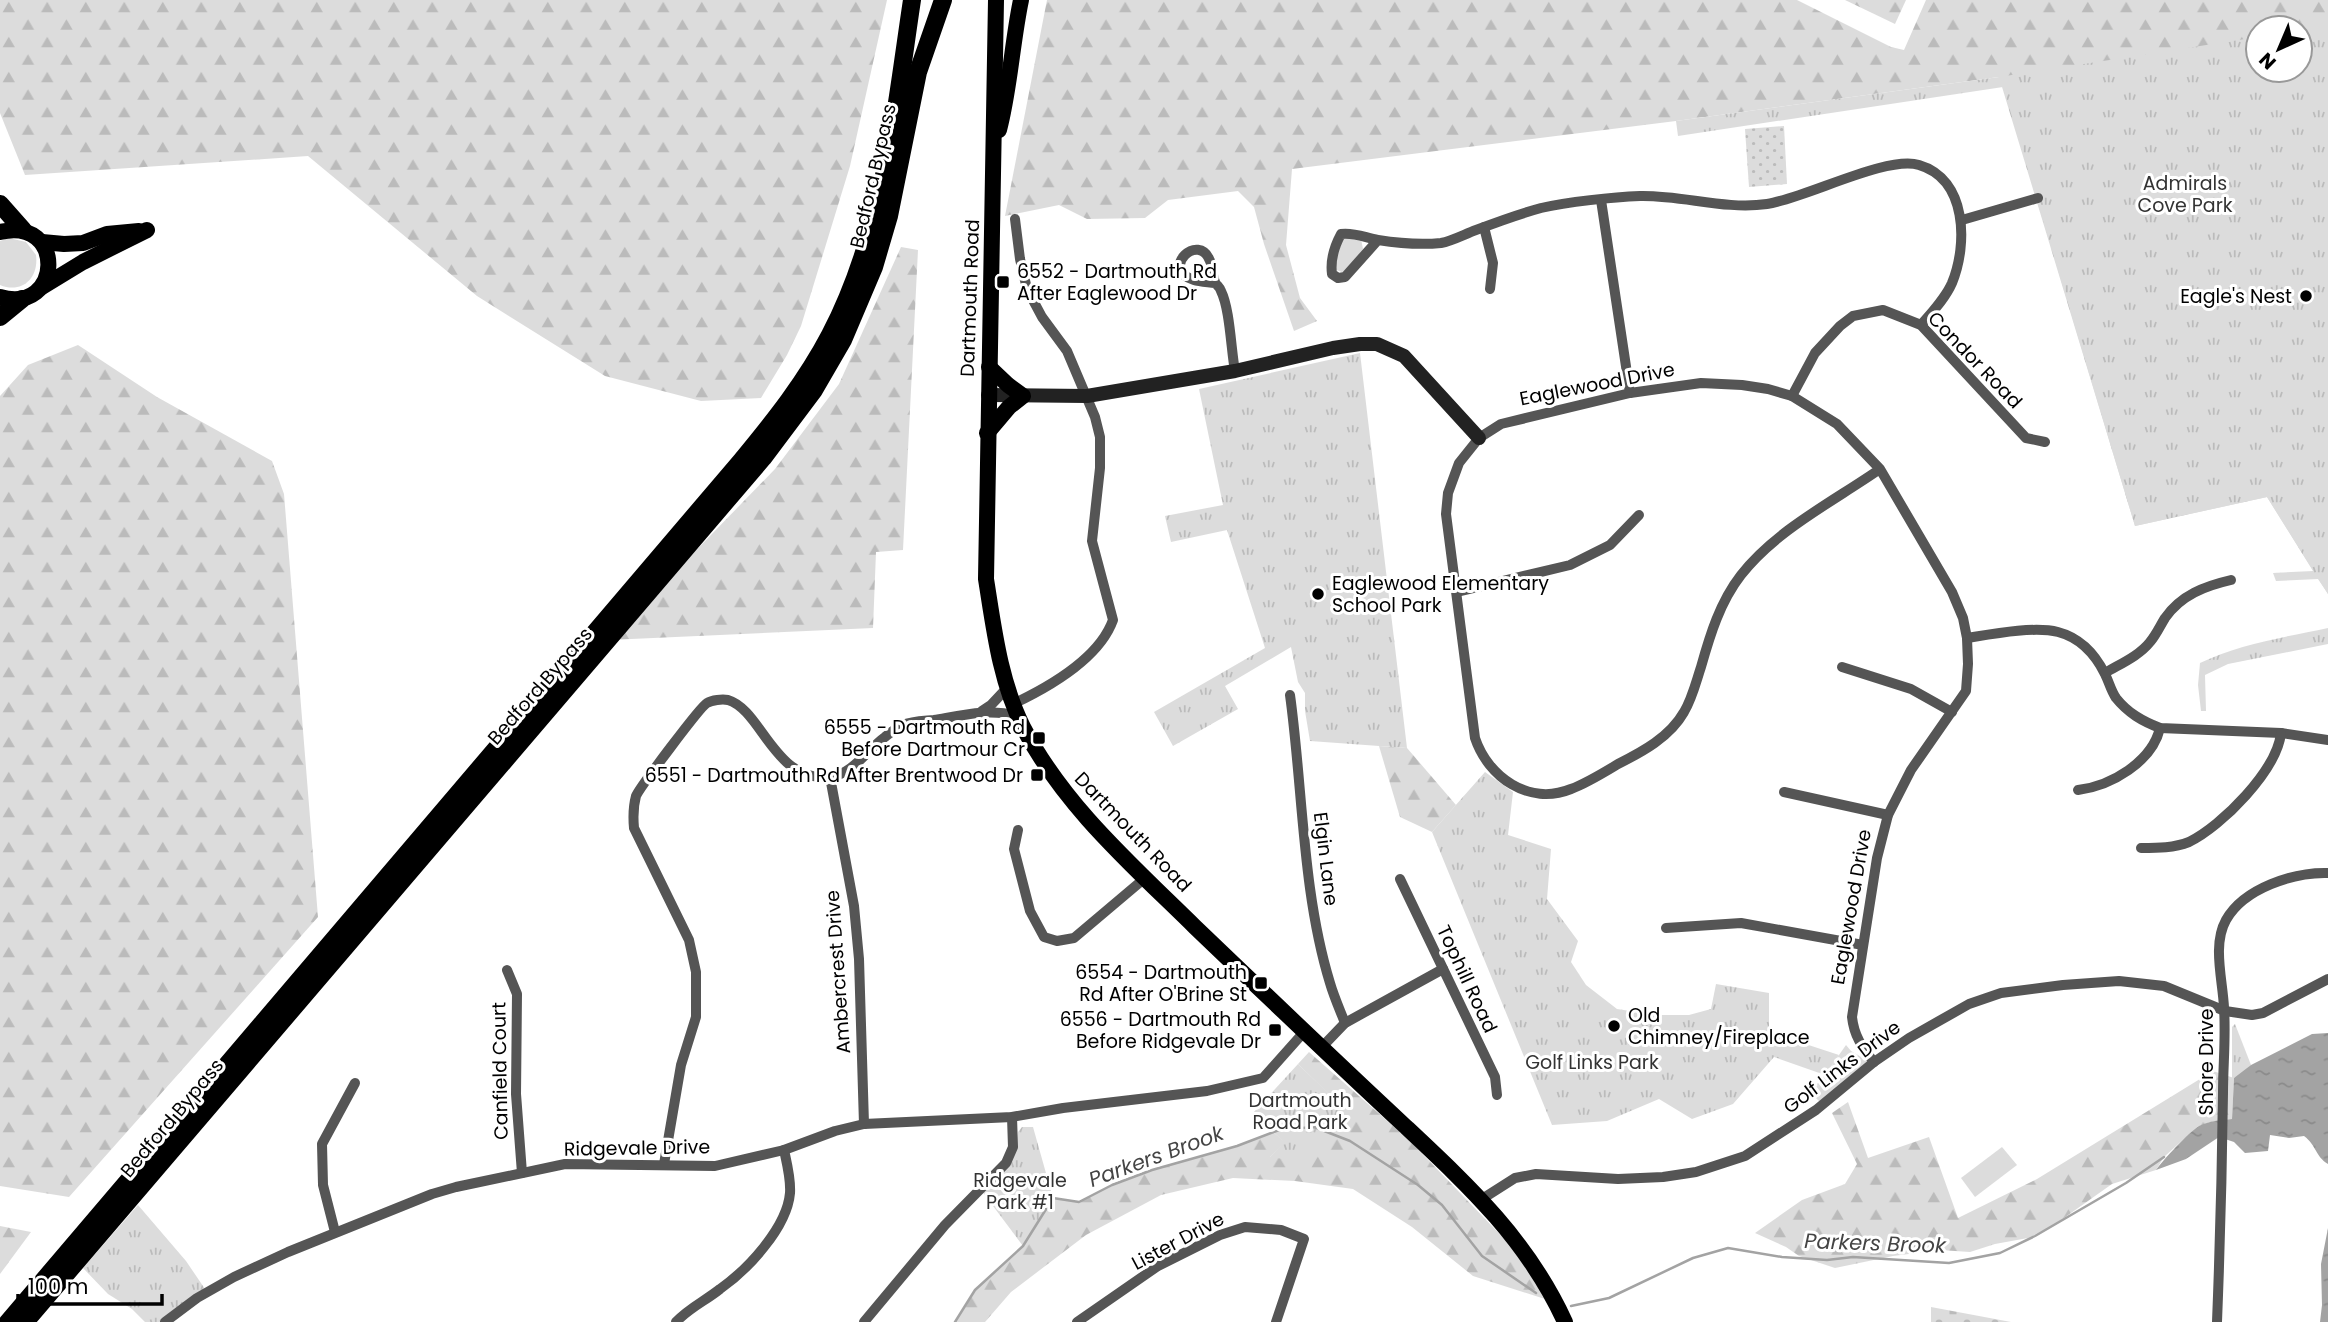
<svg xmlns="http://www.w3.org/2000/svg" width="2328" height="1322" font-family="Poppins,sans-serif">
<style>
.grass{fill:#dcdcdc}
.forest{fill:url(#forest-firs);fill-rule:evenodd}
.cemetery{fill:url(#cemetery-stones)}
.park{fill:url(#park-tufts)}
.garden{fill:url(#garden-dots)}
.water{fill:url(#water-ripples)}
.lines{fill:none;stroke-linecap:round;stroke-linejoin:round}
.stream{stroke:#a3a3a3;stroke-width:2.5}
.street{stroke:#555;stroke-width:10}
.secondary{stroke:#222;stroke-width:14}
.primary{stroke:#000;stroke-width:16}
.highway{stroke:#000;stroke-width:18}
.poi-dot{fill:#000;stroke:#fff;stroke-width:2.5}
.labels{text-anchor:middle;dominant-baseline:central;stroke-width:6;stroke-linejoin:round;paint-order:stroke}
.street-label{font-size:19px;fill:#000;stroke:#fff}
.park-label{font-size:19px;fill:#333;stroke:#fff}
.poi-label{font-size:19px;fill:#000;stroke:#fff;text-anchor:end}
.water-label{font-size:21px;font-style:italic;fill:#444;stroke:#fff}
</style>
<defs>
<pattern id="forest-firs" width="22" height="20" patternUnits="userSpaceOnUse" patternTransform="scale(1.75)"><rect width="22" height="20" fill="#dcdcdc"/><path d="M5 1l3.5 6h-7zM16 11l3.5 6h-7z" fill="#bbb"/></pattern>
<pattern id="cemetery-stones" width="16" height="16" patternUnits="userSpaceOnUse" patternTransform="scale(1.75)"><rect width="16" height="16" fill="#dcdcdc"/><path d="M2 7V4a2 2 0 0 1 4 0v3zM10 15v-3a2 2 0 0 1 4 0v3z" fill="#bbb"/></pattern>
<pattern id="park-tufts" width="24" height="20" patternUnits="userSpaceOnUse" patternTransform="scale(1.75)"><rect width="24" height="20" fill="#dcdcdc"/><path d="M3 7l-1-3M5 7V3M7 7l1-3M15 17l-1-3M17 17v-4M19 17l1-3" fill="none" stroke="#bbb"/></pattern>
<pattern id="garden-dots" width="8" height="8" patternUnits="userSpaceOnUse" patternTransform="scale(1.75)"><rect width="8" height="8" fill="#dcdcdc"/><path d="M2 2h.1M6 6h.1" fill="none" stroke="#bbb" stroke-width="1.8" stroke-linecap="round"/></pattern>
<pattern id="water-ripples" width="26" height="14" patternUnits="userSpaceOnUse" patternTransform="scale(1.75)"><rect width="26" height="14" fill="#a3a3a3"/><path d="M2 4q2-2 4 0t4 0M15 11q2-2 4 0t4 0" fill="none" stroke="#8b8b8b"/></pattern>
</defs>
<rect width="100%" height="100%" fill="#fff"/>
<g class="grass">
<path d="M1343,236L1361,239L1363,249L1344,273L1334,269Z"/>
<path d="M9,238L26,242L36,255C39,278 22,294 0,285V241Z"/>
<path d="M1846,1045L1851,1051L1870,1062L1821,1103L1810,1092L1825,1075Z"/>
<path d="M2002,1147L2017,1165L1975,1197L1961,1178Z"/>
</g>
<g class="forest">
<path d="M0,0H887L850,166L801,326L787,355L761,398L701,401L605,376L477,296L308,156L25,175L0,113Z"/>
<path d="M1047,0H1797L1891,47L1904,50L1926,0H2328V594L2267,497L2135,526L1999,77L1676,121L1292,169L1286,245L1300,298L1317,321L1294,331L1264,244L1254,207L1238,191L1168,200L1145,218L1087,219L1059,205L1005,216ZM2258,28H2300V70H2258Z"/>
<path d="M1845,0H1906L1895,24Z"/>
<path d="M901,247L918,250L903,550L876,552L873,628L609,640L775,469L839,384Z"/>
<path d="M78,345L157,397L272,461L284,494L318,917L69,1197L0,1186V396L28,365Z"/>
<path d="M1379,746L1407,748L1456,805L1432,832L1400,817Z"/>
<path d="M1309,1052L1409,1140L1517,1252L1545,1299L1473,1276L1412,1227L1353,1189L1295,1181L1233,1178L1161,1195L1086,1235L1011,1292L985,1322H955L975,1290L1023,1246L1053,1198L1079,1202L1112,1185L1146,1172L1237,1146L1273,1132L1285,1142L1270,1157L1345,1110L1298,1064Z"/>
<path d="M2213,1071L2234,1078L2232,1119L2210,1122L2197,1127L2164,1157L2156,1170L2112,1184L2054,1225L2028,1238L1995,1244L1970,1252L1940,1250L1893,1256L1835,1268L1799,1256L1786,1247L1755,1233L1802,1200L1845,1184L1857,1164L1832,1113L1848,1102L1868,1158L1929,1137L1958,1218L2037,1179Z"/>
<path d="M0,1226L31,1232L0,1274Z"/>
</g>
<path class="cemetery" d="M1931,1307L2011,1322H1931Z"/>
<g class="park">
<path d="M2328,27V594L2318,579L2276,581L2273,573L2313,571L2267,497L2135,526L2003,87L1678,136L1676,121L1999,77L2258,37V70H2300V31Z"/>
<path d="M1360,353L1407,748L1310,741L1305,711V693L1298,682L1291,647L1225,686L1238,709L1173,746L1154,712L1265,648L1227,530L1171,542L1165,516L1223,505L1199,389Z"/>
<path d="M2328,628V644L2228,664L2205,675L2206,711H2201L2198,685L2200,663C2239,644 2286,637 2328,628Z"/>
<path d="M1485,772L1513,792L1508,835L1551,849L1547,899L1578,941L1571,962L1586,985L1617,1009L1657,1015H1689L1711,1009L1716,984L1769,993V1032L1839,1055L1825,1075L1774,1057L1733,1104L1692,1119L1659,1099L1607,1121L1552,1125L1432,832Z"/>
<path d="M2235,1024L2251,1065L2242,1074L2232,1079V1027Z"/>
<path d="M1298,1064L1346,1110L1297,1161L1270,1157L1284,1142L1253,1113Z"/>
<path d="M1022,1127H1033L1053,1198L1023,1246L981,1190L1017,1148L1018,1132Z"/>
<path d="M138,1205L186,1261L205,1289L159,1322H145L132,1309L108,1294L83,1268Z"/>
</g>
<path class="garden" d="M1784,126L1787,184L1749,187L1745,129Z"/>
<g class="water">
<path d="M2328,1033V1164C2315,1156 2317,1146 2304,1136L2289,1138L2270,1135L2268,1151L2245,1153L2234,1142L2219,1137L2186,1159L2156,1170C2163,1160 2189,1132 2199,1126C2209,1121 2221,1120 2232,1119L2234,1078L2251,1065L2312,1034Z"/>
<path d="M2328,1228V1322H2320L2322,1305L2321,1264Z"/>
</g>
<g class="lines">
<g class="stream">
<path d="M1571,1306L1609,1298L1693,1258L1728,1248L1782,1257L1827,1260L1853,1257L1949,1263L2000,1253L2035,1236L2126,1183L2164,1157"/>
<path d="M955,1322L975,1290L1023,1246L1053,1198L1079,1202L1112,1185L1152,1170L1237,1146L1279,1130L1314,1127L1350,1141L1418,1185L1442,1205L1482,1256L1536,1293"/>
</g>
<g class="street">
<path d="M1601,200L1630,393"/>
<path d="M1962,220L2038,198"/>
<path d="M1484,227L1493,263L1490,289"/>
<path d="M1378,240L1345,277L1338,278L1332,274C1330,259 1334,247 1341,234C1354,232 1366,238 1378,240C1397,243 1421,245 1441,243C1452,241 1465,234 1476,230C1497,222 1519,214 1541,208C1567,202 1613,197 1640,196C1683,195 1724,210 1767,204C1806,198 1887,155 1919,165C1967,179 1968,244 1952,283C1945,299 1932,312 1921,325"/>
<path d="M1215,283C1208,282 1200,282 1194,280C1159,269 1199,231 1210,261C1213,267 1212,275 1215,282C1216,285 1220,287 1221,291C1230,309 1231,350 1235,371"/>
<path d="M1792,396L1815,353L1840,326L1853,316L1883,310L1921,325L2026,438L2045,442"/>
<path d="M1457,592L1570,565L1610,545L1639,515"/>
<path d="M1967,638C1992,634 2034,626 2058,632C2081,638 2095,654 2105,674C2109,682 2111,691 2116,698C2128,713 2142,721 2160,728L2281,733L2328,740"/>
<path d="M1842,667L1911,689L1952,712"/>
<path d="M2105,673C2120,664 2139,656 2150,642C2156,635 2160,626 2165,618C2181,595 2205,586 2231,580"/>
<path d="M1290,695C1303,789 1302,892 1330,983C1334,997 1340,1010 1345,1023"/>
<path d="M1013,704C1049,687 1099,659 1113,620L1092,541L1100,468V437L1095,417L1067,351L1042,317L1027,289L1020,259L1015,219"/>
<path d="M982,711L991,705L1007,688"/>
<path d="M830,777L854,906L859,959L864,1124"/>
<path d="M2078,790C2111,786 2152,762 2160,728"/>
<path d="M1784,792L1888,815"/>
<path d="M1018,830L1014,849L1030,911L1044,937L1057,941L1074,938L1145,878"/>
<path d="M2141,848C2158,848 2174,848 2189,842C2222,826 2277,770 2281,733"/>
<path d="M1400,879L1495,1077L1497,1095"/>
<path d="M1666,928L1741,923L1863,945"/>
<path d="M507,970L517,994L516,1094L522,1173"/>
<path d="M1321,1048L1345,1023L1443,969"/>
<path d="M1874,1062C1862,1047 1854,1036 1852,1017L1877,858L1888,815L1911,770L1966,691L1968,664L1967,638L1963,618L1952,592L1880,469L1837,424L1792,396L1768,389L1742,385L1701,383L1630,393L1501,424L1479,438L1459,463L1448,493L1446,514L1475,738C1488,777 1529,806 1571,789C1587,783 1603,773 1618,764C1642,752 1670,737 1684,712C1692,699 1696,682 1701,667C1710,635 1720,602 1741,575C1776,530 1834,501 1880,469"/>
<path d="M664,1164L681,1065L696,1017V972L689,940L634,828C633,817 633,807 636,796C640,787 700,707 707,703C712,700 722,699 728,700C762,710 774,783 830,777C853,774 868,749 885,737C890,733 897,727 903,725C912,721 924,721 934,720C963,715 989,708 1018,716"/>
<path d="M1482,1199L1515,1178L1536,1174L1618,1179L1663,1177L1696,1172L1745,1156L1816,1110L1874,1062L1909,1038L1969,1004L2001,993L2063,985L2119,981L2164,986L2225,1011L2252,1015L2263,1013L2328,979"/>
<path d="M335,1232L323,1185L322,1144L355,1083"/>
<path d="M165,1322L197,1298L234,1277L288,1252L432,1194L456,1187L565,1164L715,1166L784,1150L835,1131L864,1124L1012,1117L1063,1108L1207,1091L1263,1078L1304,1032"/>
<path d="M676,1322C689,1308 705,1301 720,1289C747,1270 787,1228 790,1193C791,1179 787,1164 784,1150"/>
<path d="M864,1322L945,1225L1006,1163L1013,1147L1012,1117"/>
<path d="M1077,1322L1158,1266L1220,1235L1245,1227L1281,1230L1304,1239L1276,1322"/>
<path d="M2217,1322C2220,1246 2222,1170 2223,1093C2223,1065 2226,1037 2224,1008C2223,981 2212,945 2226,920C2244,888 2294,872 2328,873"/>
</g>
<path class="secondary" d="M988,395L1087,396L1235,371L1333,348L1360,344H1377L1404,356L1479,438"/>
<g class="primary">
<path d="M996,0L986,579C994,629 1000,681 1023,727C1064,806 1132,865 1195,927C1265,994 1335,1061 1406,1127C1470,1187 1528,1241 1565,1322"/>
<path d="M999,130C1010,88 1012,43 1021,0"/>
<path d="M0,232C66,216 63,315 0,297"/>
<path d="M42,242L64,244L83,243L107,234L139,231"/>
<path d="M42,287L83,262L147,230"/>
<path d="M987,433L1009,407L1023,396L1008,385L989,367"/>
</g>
<g class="highway">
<path d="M0,204L23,230"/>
<path d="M0,317L22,299"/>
<path d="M8,1322L741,461C774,421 806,381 830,335C884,232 895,113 912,0"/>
<path d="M25,1322L763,458L814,390L843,340L874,267L889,216L918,72L943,0"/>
</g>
</g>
<g class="poi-dot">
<rect x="996" y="275" width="14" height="14" rx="3.5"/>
<circle cx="2306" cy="296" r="7"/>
<circle cx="1318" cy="594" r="7"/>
<rect x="1032" y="731" width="14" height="14" rx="3.5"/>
<rect x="1030" y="768" width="14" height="14" rx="3.5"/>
<rect x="1254" y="976" width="14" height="14" rx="3.5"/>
<circle cx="1614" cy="1026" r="7"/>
<rect x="1268" y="1023" width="14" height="14" rx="3.5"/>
</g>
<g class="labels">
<g class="street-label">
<text transform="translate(873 176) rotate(-77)">Bedford Bypass</text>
<text transform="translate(970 298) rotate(-88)">Dartmouth Road</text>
<text transform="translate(1975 360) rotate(46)">Condor Road</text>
<text transform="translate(1597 384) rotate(-11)">Eaglewood Drive</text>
<text transform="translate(540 686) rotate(-49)">Bedford Bypass</text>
<text transform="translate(1133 832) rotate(46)">Dartmouth Road</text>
<text transform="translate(1326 859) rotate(83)">Elgin Lane</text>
<text transform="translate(1851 907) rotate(-80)">Eaglewood Drive</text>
<text transform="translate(838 972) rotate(-94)">Ambercrest Drive</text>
<text transform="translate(1467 979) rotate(65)">Tophill Road</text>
<text transform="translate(2206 1062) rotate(-90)">Shore Drive</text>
<text transform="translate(1842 1067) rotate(-37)">Golf Links Drive</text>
<text transform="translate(500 1071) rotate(-91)">Canfield Court</text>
<text transform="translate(172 1118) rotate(-50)">Bedford Bypass</text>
<text transform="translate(637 1148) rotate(-1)">Ridgevale Drive</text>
<text transform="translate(1178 1241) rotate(-28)">Lister Drive</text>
</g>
<g class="park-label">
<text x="2185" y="183">Admirals<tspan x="2185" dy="22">Cove Park</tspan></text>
<text x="1592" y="1062">Golf Links Park</text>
<text x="1300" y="1100">Dartmouth<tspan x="1300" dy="22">Road Park</tspan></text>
<text x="1020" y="1180">Ridgevale<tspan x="1020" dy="22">Park #1</tspan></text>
</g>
<g class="poi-label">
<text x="1017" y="271" text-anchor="start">6552 - Dartmouth Rd<tspan x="1017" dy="22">After Eaglewood Dr</tspan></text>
<text x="2292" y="296">Eagle's Nest</text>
<text x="1332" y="583" text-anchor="start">Eaglewood Elementary<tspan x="1332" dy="22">School Park</tspan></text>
<text x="1025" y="727">6555 - Dartmouth Rd<tspan x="1025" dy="22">Before Dartmour Cr</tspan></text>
<text x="1023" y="775">6551 - Dartmouth Rd After Brentwood Dr</text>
<text x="1247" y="972">6554 - Dartmouth<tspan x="1247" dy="22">Rd After O'Brine St</tspan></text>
<text x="1628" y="1015" text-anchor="start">Old<tspan x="1628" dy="22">Chimney/Fireplace</tspan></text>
<text x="1261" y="1019">6556 - Dartmouth Rd<tspan x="1261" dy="22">Before Ridgevale Dr</tspan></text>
</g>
<g class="water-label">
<text transform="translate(1156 1156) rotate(-20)">Parkers Brook</text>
<text transform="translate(1875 1243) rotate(2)">Parkers Brook</text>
</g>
</g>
<g transform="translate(2279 49) rotate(224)"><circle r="33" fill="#ffffff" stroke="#999999" stroke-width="2"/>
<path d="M0-5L12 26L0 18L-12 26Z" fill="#000000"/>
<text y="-10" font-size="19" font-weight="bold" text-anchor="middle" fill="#000000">N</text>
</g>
<path d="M18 1294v10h144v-10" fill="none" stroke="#000000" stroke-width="3.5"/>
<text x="28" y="1294" font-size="21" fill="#000000" stroke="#ffffff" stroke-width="5" paint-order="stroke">100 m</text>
</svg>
